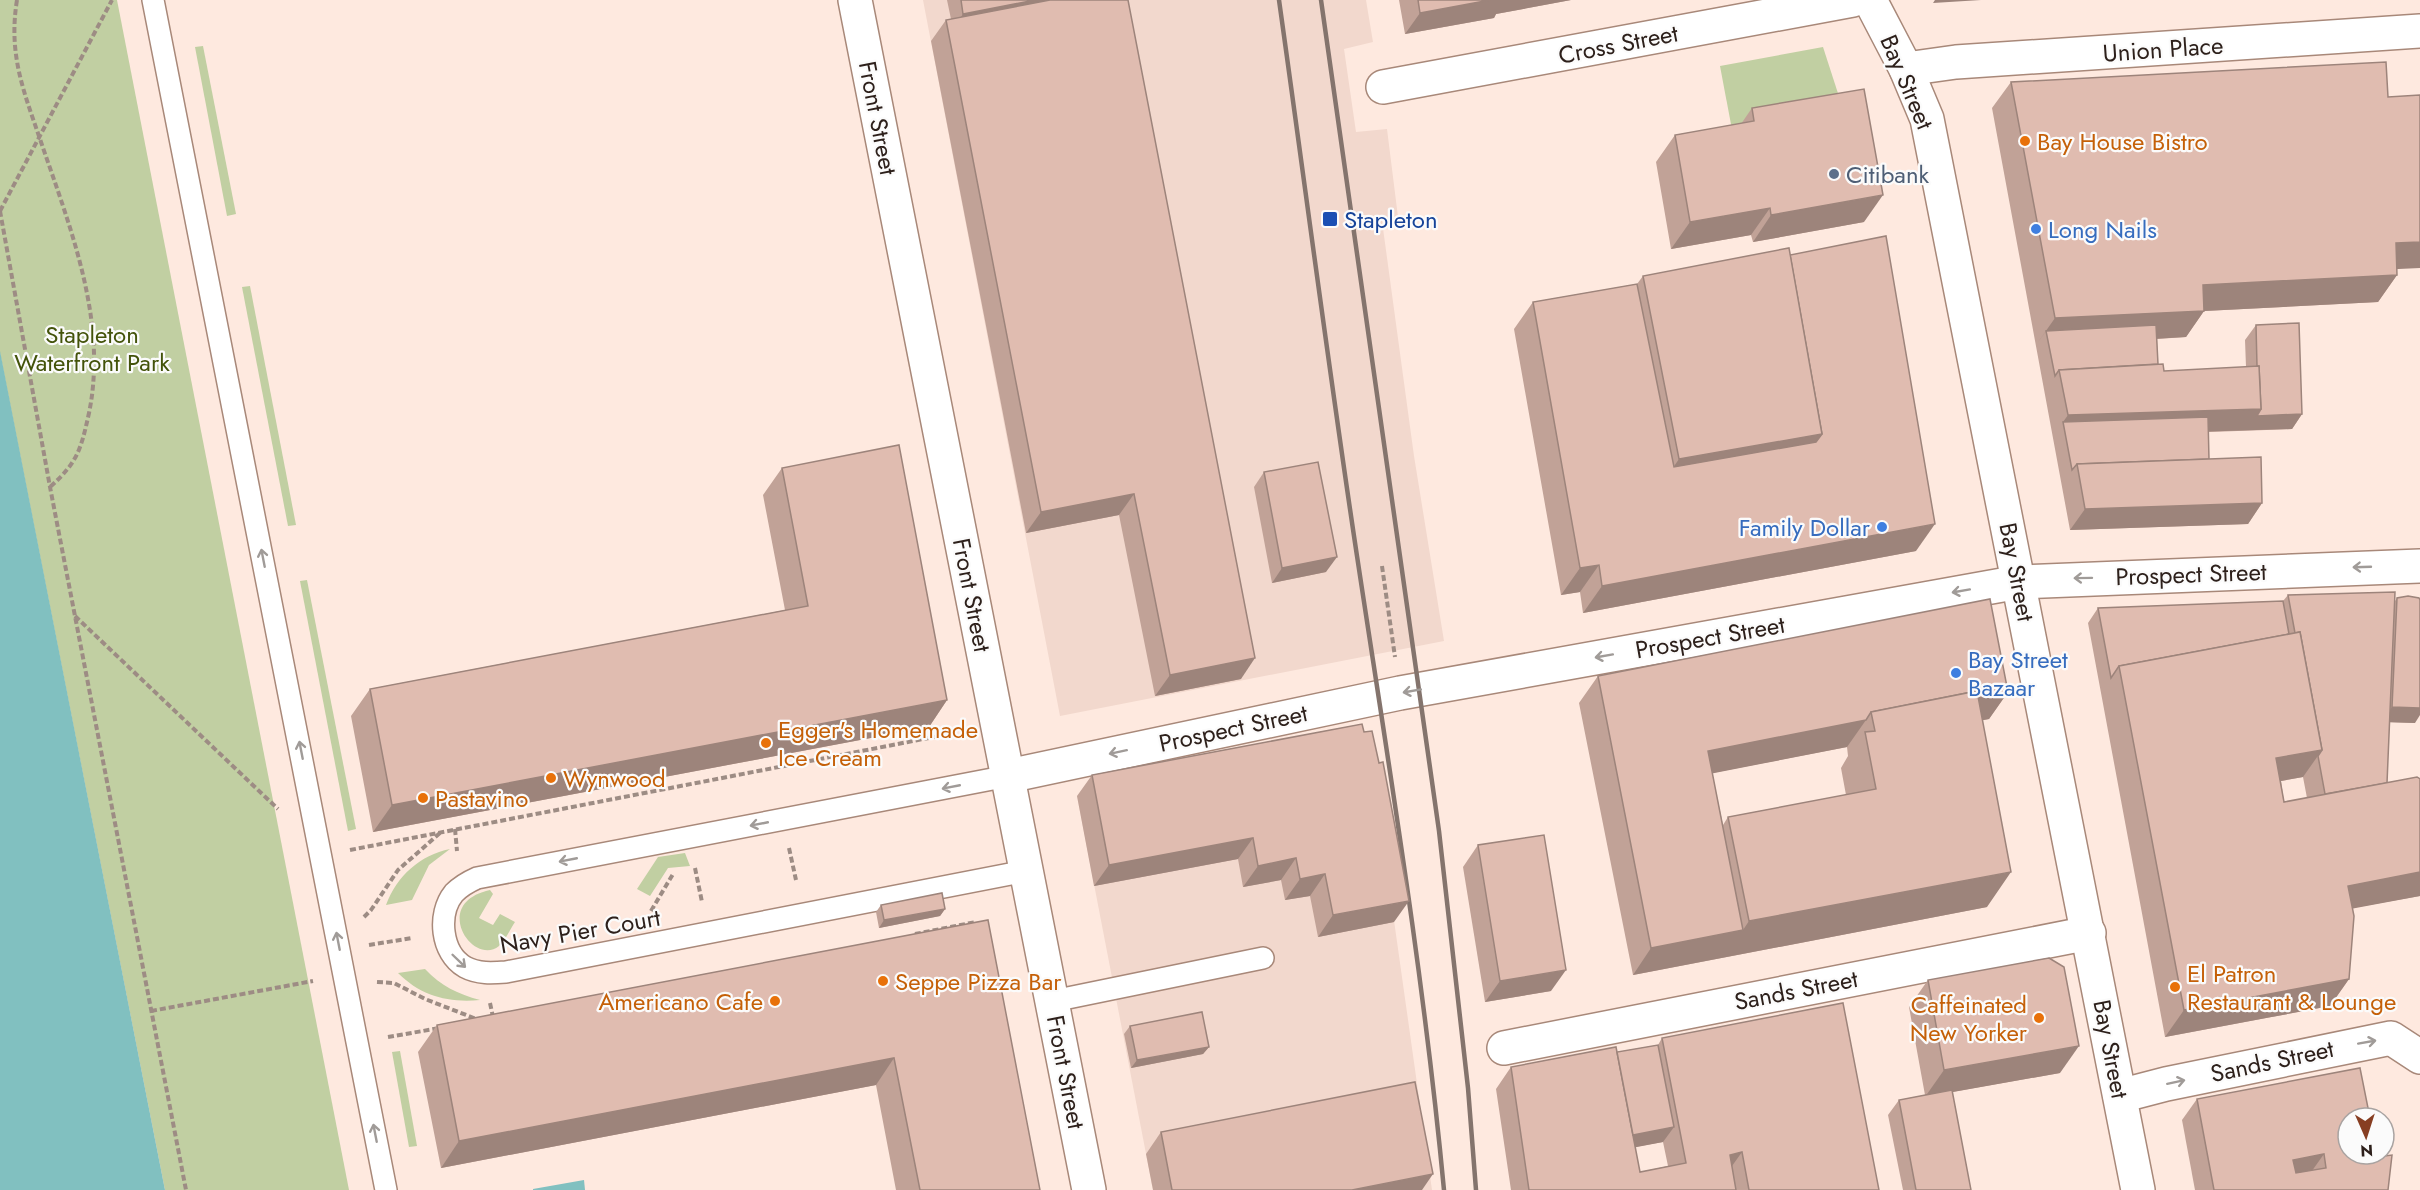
<svg xmlns="http://www.w3.org/2000/svg" width="2420" height="1190" font-family="Jost,sans-serif">
<style>
.built{fill:#f2d8cd}
.green{fill:#c1cfa2}
.water{fill:#81c0c0}
.lines{fill:none;stroke-linecap:round;stroke-linejoin:round}
.service-casing{stroke:#a88879;stroke-width:24}
.minor-casing{stroke:#a88879;stroke-width:36}
.tertiary-casing{stroke:#a88879;stroke-width:36}
.secondary-casing{stroke:#a88879;stroke-width:36}
.path{stroke:#9d8c84;stroke-width:4;stroke-dasharray:6 3;stroke-linecap:butt}
.service{stroke:#fff;stroke-width:21}
.minor{stroke:#fff;stroke-width:33}
.tertiary{stroke:#fff;stroke-width:33}
.secondary{stroke:#fff;stroke-width:33}
.rail{stroke:#84746d;stroke-width:4.5}
.wall{fill:#c1a297;fill-rule:evenodd}
.shaded-wall{fill:#9d847b}
.building{fill:#e0bcb0;stroke:#9d847b;stroke-width:1.5;fill-rule:evenodd}
.oneway{stroke:#a09b98}
.food-dot{fill:#e8710a;stroke:#fbfbfb;stroke-width:2}
.service-dot{fill:#5c6f8a;stroke:#fbfbfb;stroke-width:2}
.transit-dot{fill:#1a4fb4;stroke:#fbfbfb;stroke-width:2}
.shop-dot{fill:#3f7fe0;stroke:#fbfbfb;stroke-width:2}
.labels{text-anchor:middle;dominant-baseline:central;stroke-width:4.5;stroke-linejoin:round;paint-order:stroke}
.street-label{font-size:24px;fill:#2d201b;stroke:#fbfbfb}
.food-label{font-size:24px;fill:#c56008;stroke:#fbfbfb;text-anchor:start}
.service-label{font-size:24px;fill:#4e5e75;stroke:#fbfbfb;text-anchor:start}
.transit-label{font-size:24px;fill:#164399;stroke:#fbfbfb;text-anchor:start}
.shop-label{font-size:24px;fill:#366cbe;stroke:#fbfbfb;text-anchor:start}
.park-label{font-size:24px;fill:#43530a;stroke:#fbfbfb}
</style>
<rect width="100%" height="100%" fill="#fee9df"/>
<g class="built">
<path d="M923,0H1366L1373,42L1344,49L1356,132L1387,129L1398,217L1382,221L1414,456L1444,641L1060,716Z"/>
<path d="M1369,743L1432,1190H1153L1077,796Z"/>
</g>
<g class="green">
<path d="M0,0H117L349,1190H165L0,353Z"/>
<path d="M203,46L236,214L227,216L195,47Z"/>
<path d="M1823,47L1845,115L1733,135L1720,66Z"/>
<path d="M250,286L296,525L288,526L242,287Z"/>
<path d="M307,580L356,829L348,831L300,581Z"/>
<path d="M450,849L429,865L412,900L386,905C397,876 420,855 450,849Z"/>
<path d="M685,853L690,866L668,868L650,896L637,889L658,857Z"/>
<path d="M490,890L493,894L479,918L493,925L500,914L515,922C510,929 506,940 499,946C473,967 430,903 490,890Z"/>
<path d="M425,969C441,986 458,994 480,1000C448,1003 421,996 398,973Z"/>
<path d="M400,1051L417,1146L409,1147L392,1052Z"/>
</g>
<g class="water">
<path d="M0,351L165,1190H0Z"/>
<path d="M584,1180L585,1190H533V1189Z"/>
</g>
<g class="lines">
<defs>
<g id="service">
<path d="M153,0L386,1190"/>
<path d="M1008,776L477,878C468,882 461,886 454,893C437,914 441,953 465,967C478,974 492,973 506,972L1026,871"/>
<path d="M1053,1001L1263,958"/>
</g>
<g id="minor">
<path d="M1906,69L1956,62L2420,31"/>
<path d="M1383,87L1853,0"/>
<path d="M1008,776L1400,693L2019,582L2420,566"/>
<path d="M1504,1048L2089,933"/>
<path d="M2120,1096L2166,1084L2391,1038L2420,1057"/>
</g>
<path id="tertiary" d="M855,0L1089,1190"/>
<path id="secondary" d="M1870,0L1906,69L1927,119L2138,1190"/>
</defs>
<use href="#service" class="service-casing"/>
<use href="#minor" class="minor-casing"/>
<use href="#tertiary" class="tertiary-casing"/>
<use href="#secondary" class="secondary-casing"/>
<g class="path">
<path d="M17,0C8,55 24,92 41,142C70,227 108,321 89,413C81,449 78,462 50,487"/>
<path d="M0,211L50,487L186,1190"/>
<path d="M0,211L112,0"/>
<path d="M1382,566L1395,657"/>
<path d="M75,616L278,809"/>
<path d="M455,829L457,851"/>
<path d="M789,848L796,880"/>
<path d="M350,850L939,736"/>
<path d="M695,868L702,902"/>
<path d="M651,911L673,874"/>
<path d="M364,917L371,910L398,870L440,833"/>
<path d="M915,934L976,922"/>
<path d="M369,945L412,938"/>
<path d="M377,982L394,983L425,999L479,1020"/>
<path d="M490,1003L493,1017"/>
<path d="M151,1011L313,981"/>
<path d="M388,1037L440,1028"/>
</g>
<use href="#service" class="service"/>
<use href="#minor" class="minor"/>
<use href="#tertiary" class="tertiary"/>
<use href="#secondary" class="secondary"/>
<g class="rail">
<path d="M1279,0C1305,185 1329,371 1357,556C1389,767 1424,978 1444,1190"/>
<path d="M1321,0L1439,831L1468,1088L1476,1190"/>
</g>
</g>
<g class="wall">
<path d="M947,0H1128L1241,679L1155,696L1119,515L1026,533L931,41L946,20L951,19Z"/>
<path d="M1399,0H1571L1496,14L1494,18L1405,34Z"/>
<path d="M2011,82L2397,269V275L2378,302L2204,311L2186,337L2157,339L2158,364L2164,371L2246,367L2245,340L2256,325L2302,414L2292,429L2209,432V459L2262,503L2248,524L2070,530L1992,108Z"/>
<path d="M1752,108L1864,222L1753,242L1751,235L1671,249L1656,162L1675,135L1741,124Z"/>
<path d="M1790,255L1916,551L1583,613L1580,592L1561,595L1514,329L1533,302L1637,284L1643,276Z"/>
<path d="M782,468L947,700L929,727L373,832L351,716L370,689L785,610L763,495Z"/>
<path d="M1264,472L1326,572L1272,583L1254,487Z"/>
<path d="M2288,595L2395,601L2397,598L2415,723L2389,722L2387,783L2420,779V896L2352,908L2349,979L2330,1006L2165,1037L2088,623L2098,608L2283,601ZM2303,777L2307,798L2284,802L2281,781Z"/>
<path d="M1598,676L2008,692L1989,719L1982,720L1987,907L1633,975L1579,703ZM1847,747L1848,756L1841,768L1846,795L1728,817L1723,825L1712,773Z"/>
<path d="M1362,724L1394,922L1318,937L1310,896L1285,900L1281,880L1243,887L1238,859L1094,886L1077,796L1092,775Z"/>
<path d="M1478,845L1551,991L1485,1002L1463,867Z"/>
<path d="M881,905L945,909L940,916L879,928L876,912Z"/>
<path d="M988,920L1040,1190H896L876,1085L441,1168L418,1052L437,1025Z"/>
<path d="M1928,980L2060,1073L1952,1092L1971,1190H1903L1888,1115L1899,1100L1925,1095L1909,1007Z"/>
<path d="M1130,1026L1209,1047L1203,1054L1131,1068L1124,1034Z"/>
<path d="M1662,1038L1879,1190H1511L1496,1089L1511,1067L1617,1052L1658,1045ZM1663,1142L1668,1166L1640,1172L1635,1147Z"/>
<path d="M2197,1099L2348,1118L2388,1190H2195L2182,1120Z"/>
<path d="M1161,1132L1422,1190H1153L1146,1154Z"/>
</g>
<g class="shaded-wall">
<path d="M1035,0H1090L953,29L963,14Z"/>
<path d="M1490,0H1571L1496,14L1494,18L1405,34L1420,13Z"/>
<path d="M1935,0H1981L1933,3Z"/>
<path d="M1883,195L1864,222L1753,242L1771,215Z"/>
<path d="M1770,208L1751,235L1671,249L1690,222Z"/>
<path d="M2420,242V268L2377,270L2396,243Z"/>
<path d="M2397,275L2378,302L2204,311L2186,337L2049,345L2046,331L2036,345L2055,318L2203,285Z"/>
<path d="M2261,409L2302,414L2292,429L2066,436L2063,422L2068,415Z"/>
<path d="M1822,434L1797,469L1655,494L1679,459Z"/>
<path d="M1134,494L1119,515L1026,533L1041,512Z"/>
<path d="M2262,503L2248,524L2070,530L2085,509Z"/>
<path d="M1935,524L1916,551L1583,613L1602,586Z"/>
<path d="M1337,557L1326,572L1272,583L1282,568Z"/>
<path d="M1599,565L1580,592L1561,595L1580,568Z"/>
<path d="M1255,658L1241,679L1155,696L1170,675Z"/>
<path d="M2008,692L1989,719L1867,743L1875,731L1873,719Z"/>
<path d="M947,700L929,727L373,832L392,805Z"/>
<path d="M2392,707L2420,708V715L2415,723L2381,722Z"/>
<path d="M1866,720L1847,747L1689,778L1708,751Z"/>
<path d="M2322,750L2303,777L2258,785L2276,758Z"/>
<path d="M1253,838L1238,859L1094,886L1109,865Z"/>
<path d="M1296,858L1281,880L1243,887L1258,866Z"/>
<path d="M2011,872L1987,907L1633,975L1651,948L1743,930L1749,921Z"/>
<path d="M2420,872V896L2329,913L2348,886Z"/>
<path d="M1325,874L1310,896L1285,900L1300,879Z"/>
<path d="M1409,901L1394,922L1318,937L1333,915Z"/>
<path d="M945,909L940,916L879,928L884,920Z"/>
<path d="M1566,970L1551,991L1485,1002L1500,981Z"/>
<path d="M2349,979L2330,1006L2165,1037L2184,1010Z"/>
<path d="M2079,1046L2060,1073L1925,1097L1944,1070Z"/>
<path d="M1209,1047L1203,1054L1131,1068L1137,1060Z"/>
<path d="M894,1058L876,1085L441,1168L459,1141Z"/>
<path d="M1674,1127L1663,1142L1616,1151L1627,1136Z"/>
<path d="M1742,1152L1727,1173L1730,1155Z"/>
<path d="M2324,1154L2309,1175L2278,1181L2293,1160Z"/>
<path d="M1433,1174L1422,1190H1352Z"/>
</g>
<g class="building">
<path d="M961,0H1035L963,14Z"/>
<path d="M1050,0H1128L1255,658L1170,675L1134,494L1041,512L946,20Z"/>
<path d="M1418,0H1490L1420,13Z"/>
<path d="M2386,62L2388,97L2420,95V242L2396,243L2397,275L2203,285L2204,311L2055,318L2011,82Z"/>
<path d="M1864,89L1883,195L1771,215L1770,208L1690,222L1675,135L1754,121L1752,108Z"/>
<path d="M1886,236L1935,524L1602,586L1599,565L1580,568L1533,302L1637,284L1674,467L1816,442L1822,434L1790,255Z"/>
<path d="M1789,248L1822,434L1679,459L1643,276Z"/>
<path d="M2299,323L2302,414L2257,416L2261,409L2259,366H2257L2256,325Z"/>
<path d="M2156,325L2158,364L2059,370L2055,376L2046,331Z"/>
<path d="M2163,364L2164,371L2259,366L2261,409L2068,415L2059,370Z"/>
<path d="M2208,417L2209,459L2077,464L2072,470L2063,422Z"/>
<path d="M899,445L947,700L392,805L370,689L808,606L782,468Z"/>
<path d="M2261,457L2262,503L2085,509L2077,464Z"/>
<path d="M1318,462L1337,557L1282,568L1264,472Z"/>
<path d="M2395,592L2387,783L2325,794L2318,756L2322,750L2300,632L2295,633L2288,595Z"/>
<path d="M2408,596L2419,598L2420,600V708L2392,707L2397,598Z"/>
<path d="M1990,599L2008,692L1978,698L1977,691L1871,712L1866,720L1708,751L1743,930L1651,948L1598,676Z"/>
<path d="M2283,601L2289,634L2119,666L2111,678L2098,608Z"/>
<path d="M2300,632L2322,750L2276,758L2284,802L2417,777L2420,779V872L2348,886L2354,916L2349,979L2184,1010L2119,666Z"/>
<path d="M1977,691L2011,872L1749,921L1728,817L1876,789L1865,732L1875,731L1871,712Z"/>
<path d="M1362,724L1364,732L1372,731L1379,763L1383,762L1409,901L1333,915L1325,874L1300,879L1296,858L1258,866L1253,838L1109,865L1092,775Z"/>
<path d="M1544,835L1566,970L1500,981L1478,845Z"/>
<path d="M942,893L945,909L884,920L881,905Z"/>
<path d="M988,920L1040,1190H920L894,1058L459,1141L437,1025Z"/>
<path d="M2049,958L2064,967L2079,1046L1944,1070L1928,980Z"/>
<path d="M1843,1003L1879,1190H1749L1742,1152L1730,1155L1736,1190H1529L1511,1067L1616,1047L1640,1172L1686,1163L1662,1038Z"/>
<path d="M1202,1012L1209,1047L1137,1060L1130,1026Z"/>
<path d="M1658,1045L1674,1127L1633,1135L1617,1052Z"/>
<path d="M2360,1068L2370,1118H2348V1154H2377V1157L2392,1155L2388,1190H2214L2197,1099ZM2324,1154L2326,1168L2296,1173L2293,1160Z"/>
<path d="M1415,1082L1433,1174L1352,1190H1172L1161,1132Z"/>
<path d="M1952,1090L1971,1190H1916L1899,1100Z"/>
</g>
<defs><path id="oneway-shaft" d="M-6 0H5M1.5-3L5.5 0L1.5 3" fill="none" stroke-width="1.6" stroke-linecap="round" stroke-linejoin="round" transform="scale(1.5)"/></defs>
<g class="oneway">
<use href="#oneway-shaft" transform="translate(263 558) rotate(-101)"/>
<use href="#oneway-shaft" transform="translate(2362 567) rotate(178)"/>
<use href="#oneway-shaft" transform="translate(2083 578) rotate(179)"/>
<use href="#oneway-shaft" transform="translate(1961 591) rotate(170)"/>
<use href="#oneway-shaft" transform="translate(1604 656) rotate(170)"/>
<use href="#oneway-shaft" transform="translate(1412 691) rotate(170)"/>
<use href="#oneway-shaft" transform="translate(301 750) rotate(-101)"/>
<use href="#oneway-shaft" transform="translate(1118 752) rotate(168)"/>
<use href="#oneway-shaft" transform="translate(951 787) rotate(169)"/>
<use href="#oneway-shaft" transform="translate(759 824) rotate(169)"/>
<use href="#oneway-shaft" transform="translate(568 860) rotate(169)"/>
<use href="#oneway-shaft" transform="translate(338 941) rotate(-101)"/>
<use href="#oneway-shaft" transform="translate(459 961) rotate(44)"/>
<use href="#oneway-shaft" transform="translate(2367 1042) rotate(-10)"/>
<use href="#oneway-shaft" transform="translate(2176 1082) rotate(-12)"/>
<use href="#oneway-shaft" transform="translate(375 1133) rotate(-101)"/>
</g>
<g class="food-dot">
<circle cx="2025" cy="141" r="6"/>
<circle cx="766" cy="743" r="6"/>
<circle cx="551" cy="778" r="6"/>
<circle cx="423" cy="798" r="6"/>
<circle cx="883" cy="981" r="6"/>
<circle cx="2175" cy="987" r="6"/>
<circle cx="775" cy="1001" r="6"/>
<circle cx="2039" cy="1018" r="6"/>
</g>
<circle class="service-dot" cx="1834" cy="174" r="6"/>
<rect class="transit-dot" x="1322" y="211" width="16" height="16" rx="3"/>
<g class="shop-dot">
<circle cx="2036" cy="229" r="6"/>
<circle cx="1882" cy="527" r="6"/>
<circle cx="1956" cy="673" r="6"/>
</g>
<g class="labels">
<g class="street-label">
<text transform="translate(1618 44) rotate(-11)">Cross Street</text>
<text transform="translate(2163 49) rotate(-4)">Union Place</text>
<text transform="translate(1907 82) rotate(67)">Bay Street</text>
<text transform="translate(878 118) rotate(79)">Front Street</text>
<text transform="translate(2017 572) rotate(79)">Bay Street</text>
<text transform="translate(2191 574) rotate(-2)">Prospect Street</text>
<text transform="translate(972 595) rotate(79)">Front Street</text>
<text transform="translate(1710 637) rotate(-10)">Prospect Street</text>
<text transform="translate(1233 728) rotate(-12)">Prospect Street</text>
<text transform="translate(580 931) rotate(-10)">Navy Pier Court</text>
<text transform="translate(1796 990) rotate(-11)">Sands Street</text>
<text transform="translate(2111 1049) rotate(79)">Bay Street</text>
<text transform="translate(2272 1061) rotate(-12)">Sands Street</text>
<text transform="translate(1066 1072) rotate(79)">Front Street</text>
</g>
<g class="food-label">
<text x="2037" y="141">Bay House Bistro</text>
<text x="778" y="729">Egger's Homemade<tspan x="778" dy="28">Ice Cream</tspan></text>
<text x="563" y="778">Wynwood</text>
<text x="435" y="798">Pastavino</text>
<text x="2187" y="973">El Patron<tspan x="2187" dy="28">Restaurant &amp; Lounge</tspan></text>
<text x="895" y="981">Seppe Pizza Bar</text>
<text x="763" y="1001" text-anchor="end">Americano Cafe</text>
<text x="2027" y="1004" text-anchor="end">Caffeinated<tspan x="2027" dy="28">New Yorker</tspan></text>
</g>
<g class="service-label">
<text x="1846" y="174">Citibank</text>
</g>
<g class="transit-label">
<text x="1344" y="219">Stapleton</text>
</g>
<g class="shop-label">
<text x="2048" y="229">Long Nails</text>
<text x="1870" y="527" text-anchor="end">Family Dollar</text>
<text x="1968" y="659">Bay Street<tspan x="1968" dy="28">Bazaar</tspan></text>
</g>
<g class="park-label">
<text x="92" y="334">Stapleton<tspan x="92" dy="28">Waterfront Park</tspan></text>
</g>
</g>
<g transform="translate(2366 1136) rotate(177)"><circle r="28" fill="#fbfbfb" stroke="#a9a3a1" stroke-width="1.5"/>
<path d="M0-4.5L10 22L0 15L-10 22Z" fill="#873e22"/>
<text y="-9" font-size="16" font-weight="bold" text-anchor="middle" fill="#2d201b">N</text>
</g>
</svg>
